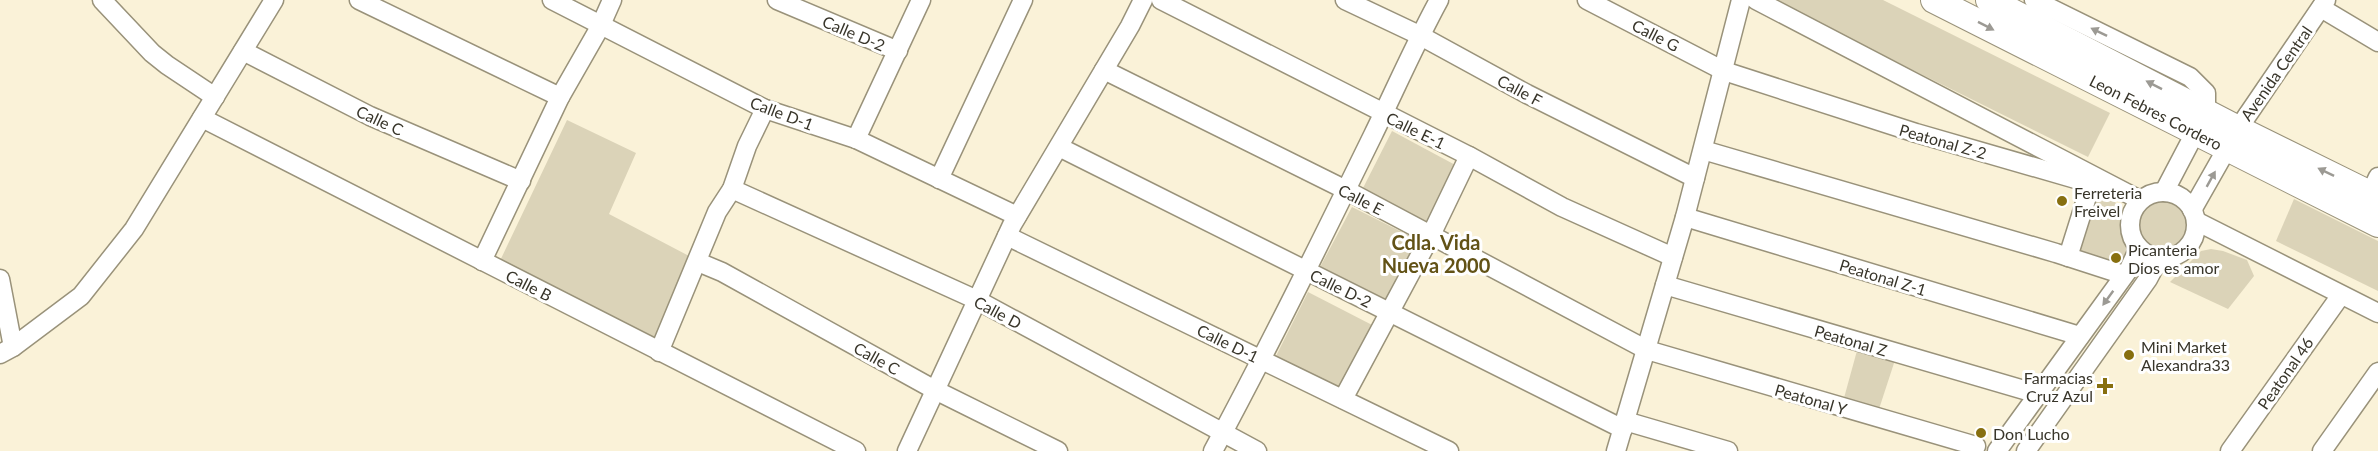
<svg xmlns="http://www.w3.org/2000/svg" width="2378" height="451" font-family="Lato,sans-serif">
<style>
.green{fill:#dbd3b8}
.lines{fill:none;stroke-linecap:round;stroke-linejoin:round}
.street-casing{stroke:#99927a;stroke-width:21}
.secondary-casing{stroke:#99927a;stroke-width:28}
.street{stroke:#fff;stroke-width:18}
.secondary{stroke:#fff;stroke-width:26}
.oneway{fill:#9c9a94}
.poi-dot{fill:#876f0f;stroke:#fff;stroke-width:2}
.labels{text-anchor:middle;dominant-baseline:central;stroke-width:6;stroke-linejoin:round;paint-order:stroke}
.street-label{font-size:16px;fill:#38352a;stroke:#fff}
.poi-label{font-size:16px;fill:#38352a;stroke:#fff;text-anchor:start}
.quarter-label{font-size:20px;font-weight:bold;fill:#625216;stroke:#fff}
</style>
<rect width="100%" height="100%" fill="#faf2d8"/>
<g class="green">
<path d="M1772,0H1883L2110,113L2088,157Z"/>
<path d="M567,120L636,153L609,214L691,257L652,343L498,265Z"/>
<path d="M1392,131L1459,167L1430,225L1362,190Z"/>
<path d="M2094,186L2104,190L2126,214L2124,226L2129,245L2120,270L2073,253Z"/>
<circle cx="2162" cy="225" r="29"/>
<path d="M2294,199L2378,241V291L2276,241Z"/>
<path d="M1352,207L1422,242L1388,303L1319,269Z"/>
<path d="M2211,249L2223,251L2247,260L2254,276L2228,309L2170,282L2201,251Z"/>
<path d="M1308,292L1376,327L1341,393L1275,358Z"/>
<path d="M1858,347L1896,357L1879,409L1846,401L1844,398Z"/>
</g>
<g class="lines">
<defs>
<g id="street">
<path d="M102,0L152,53L167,65L215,97"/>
<path d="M359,0L560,97"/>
<path d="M552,0L765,109L856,139L1017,216"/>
<path d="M777,0L898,51"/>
<path d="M1161,0L1469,156L1562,207L1673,257"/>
<path d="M1345,0L1419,35L1527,94L1695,178"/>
<path d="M1587,0L1724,71L1916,133L2086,182L2090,184V187L2068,257"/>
<path d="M1756,0L2140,200"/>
<path d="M2034,0L2190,77L2206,93V112L2164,192"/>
<path d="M2321,8L2378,42"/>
<path d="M243,51L370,116L521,181"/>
<path d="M1104,70L1346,190L1647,350L1976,446"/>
<path d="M202,118L856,451"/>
<path d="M856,139L921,0"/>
<path d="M1059,147L1623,429"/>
<path d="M1703,150L2056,253L2124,275"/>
<path d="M939,179L1023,0"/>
<path d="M732,189L977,300L1257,451"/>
<circle cx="2163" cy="225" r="33"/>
<path d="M2370,194L2378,177"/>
<path d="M2192,210L2238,129L2326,0"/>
<path d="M1685,217L2080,336"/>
<path d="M2196,221L2378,313"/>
<path d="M1007,236L1449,451"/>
<path d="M482,261L560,97L600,27L612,0"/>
<path d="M698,262L722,272L935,390L1058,451"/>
<path d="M0,279L13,347"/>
<path d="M1665,285L2038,394"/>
<path d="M659,352L717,212L732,189L747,146L765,109"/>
<path d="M0,354L13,347L81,296L134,229L274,0"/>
<path d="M1343,399L1431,235L1469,156"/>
<path d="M1625,421L1728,451"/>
<path d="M907,451L1012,225L1130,26L1143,0"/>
<path d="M1213,451C1269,347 1321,241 1373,135C1395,90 1415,44 1439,0"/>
<path d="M1616,451L1685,217L1741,0"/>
<path d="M1997,451L2129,269L2139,248"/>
<path d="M2026,451L2148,279L2159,258"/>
<path d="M2230,451L2341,295"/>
<path d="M2322,451L2378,372"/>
</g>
<g id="secondary">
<path d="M1934,0L2378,224"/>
<path d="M1989,0L2238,129L2378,198"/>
</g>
</defs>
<use href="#street" class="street-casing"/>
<use href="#secondary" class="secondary-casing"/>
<use href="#street" class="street"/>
<use href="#secondary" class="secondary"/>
</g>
<defs><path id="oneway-solid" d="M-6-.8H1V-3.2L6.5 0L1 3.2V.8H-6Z" transform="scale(1.5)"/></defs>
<g class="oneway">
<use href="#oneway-solid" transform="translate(1986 26) rotate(27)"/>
<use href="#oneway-solid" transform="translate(2099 32) rotate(-154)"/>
<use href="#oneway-solid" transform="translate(2154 85) rotate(-153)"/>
<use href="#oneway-solid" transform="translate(2326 172) rotate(-154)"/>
<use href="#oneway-solid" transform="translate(2211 179) rotate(-61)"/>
<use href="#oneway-solid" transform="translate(2108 298) rotate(126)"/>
</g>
<g class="poi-dot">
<circle cx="2062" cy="201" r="6"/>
<circle cx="2116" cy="258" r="6"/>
<circle cx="2129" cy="355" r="6"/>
<path d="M2102 377h6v6h6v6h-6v6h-6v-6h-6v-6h6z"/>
<circle cx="1981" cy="433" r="6"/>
</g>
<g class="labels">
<g class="street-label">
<text transform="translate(854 33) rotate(23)">Calle D-2</text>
<text transform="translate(1656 35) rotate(27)">Calle G</text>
<text transform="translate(2276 73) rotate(-55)">Avenida Central</text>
<text transform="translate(1520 90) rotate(28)">Calle F</text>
<text transform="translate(2156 112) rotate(27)">Leon Febres Cordero</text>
<text transform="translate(782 113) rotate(21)">Calle D-1</text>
<text transform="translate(380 120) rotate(25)">Calle C</text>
<text transform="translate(1416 130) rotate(26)">Calle E-1</text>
<text transform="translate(1943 141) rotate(16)">Peatonal Z-2</text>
<text transform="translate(1361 199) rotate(27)">Calle E</text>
<text transform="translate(1883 277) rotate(17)">Peatonal Z-1</text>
<text transform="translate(529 285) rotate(27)">Calle B</text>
<text transform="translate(1341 288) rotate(26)">Calle D-2</text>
<text transform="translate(998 312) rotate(28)">Calle D</text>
<text transform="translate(1851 340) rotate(16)">Peatonal Z</text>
<text transform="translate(1228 343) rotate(26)">Calle D-1</text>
<text transform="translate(877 358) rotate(29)">Calle C</text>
<text transform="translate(2285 373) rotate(-55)">Peatonal 46</text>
<text transform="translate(1811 399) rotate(16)">Peatonal Y</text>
</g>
<g class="poi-label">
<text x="2074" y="192">Ferreteria<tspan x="2074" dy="18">Freivel</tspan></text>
<text x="2128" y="249">Picanteria<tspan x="2128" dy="18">Dios es amor</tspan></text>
<text x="2141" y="346">Mini Market<tspan x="2141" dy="18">Alexandra33</tspan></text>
<text x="2093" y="377" text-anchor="end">Farmacias<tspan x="2093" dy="18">Cruz Azul</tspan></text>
<text x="1993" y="433">Don Lucho</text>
</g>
<g class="quarter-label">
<text x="1436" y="242">Cdla. Vida<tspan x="1436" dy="23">Nueva 2000</tspan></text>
</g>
</g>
</svg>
